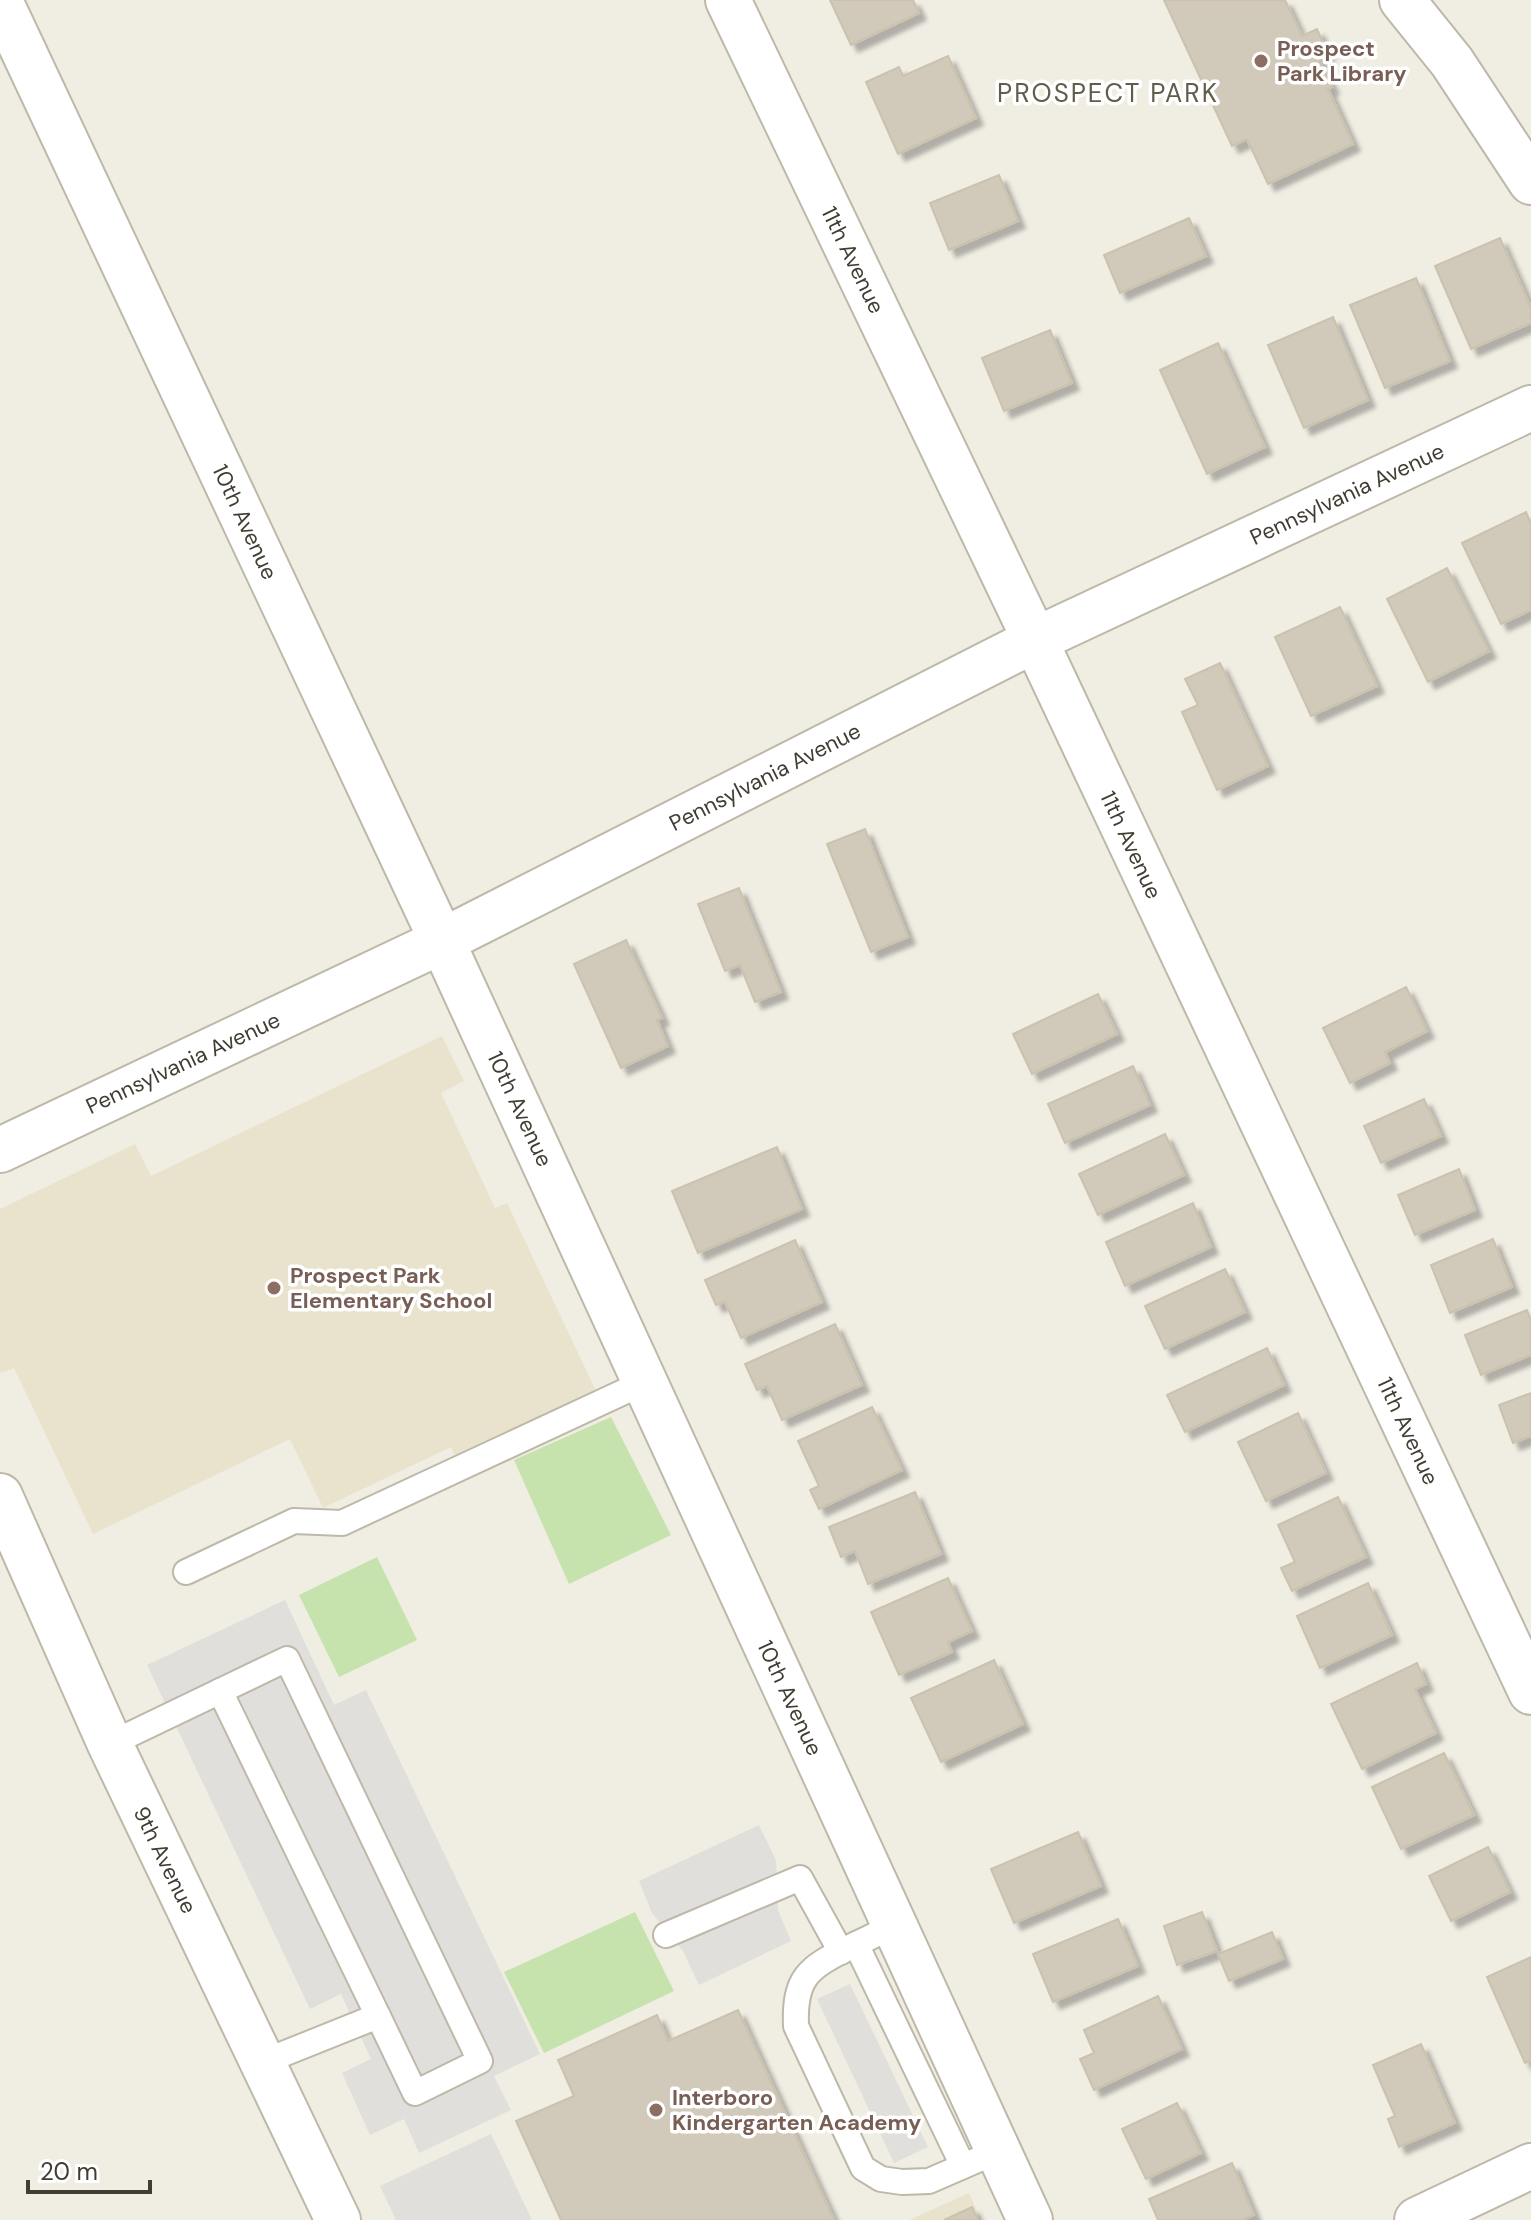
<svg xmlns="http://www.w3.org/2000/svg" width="1531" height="2220" font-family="'DM Sans',sans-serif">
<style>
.education{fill:#e9e3cd}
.green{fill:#c6e3ad}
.parking{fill:#e1dfdb}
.building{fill:#d1c9b9;stroke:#cbc2ad;stroke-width:2;filter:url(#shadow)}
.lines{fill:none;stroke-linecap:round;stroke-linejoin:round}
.lane-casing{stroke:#beb8a9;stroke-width:28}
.street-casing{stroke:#beb8a9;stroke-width:48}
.lane{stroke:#fff;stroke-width:24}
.street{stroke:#fff;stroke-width:44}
.education-dot{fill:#8d6e63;stroke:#fff;stroke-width:3}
.labels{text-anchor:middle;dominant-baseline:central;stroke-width:7;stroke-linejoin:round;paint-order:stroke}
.education-label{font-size:22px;font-weight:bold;fill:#785e54;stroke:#fff;text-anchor:start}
.street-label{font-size:22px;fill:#413d33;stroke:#fff}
.quarter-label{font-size:26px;letter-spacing:2px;fill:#635c4b;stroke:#fff}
</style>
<defs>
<filter id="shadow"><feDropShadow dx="7" dy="7" stdDeviation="2" flood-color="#0004"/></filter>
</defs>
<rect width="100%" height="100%" fill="#f0ede3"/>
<g class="education">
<path d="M442,1036L464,1081L441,1093L495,1208L507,1203L597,1393L457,1460L451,1447L323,1508L290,1439L93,1534L14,1368L0,1373V1209L135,1144L151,1176Z"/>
<path d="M969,2193L981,2220H909Z"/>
</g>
<g class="green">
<path d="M611,1417L671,1535L569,1584L514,1460Z"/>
<path d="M377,1557L417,1640L339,1677L299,1595Z"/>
<path d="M635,1912L674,1991L544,2053L504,1972Z"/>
</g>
<g class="parking">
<path d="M285,1600L334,1705L366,1690L540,2054L494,2076L511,2110L419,2153L404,2119L370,2135L342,2073L371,2059L341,1994L310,2009L147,1665Z"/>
<path d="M759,1825L776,1860L778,1910L791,1941L699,1985L683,1951L652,1913L639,1881Z"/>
<path d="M850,1984L928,2147L894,2163L817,1999Z"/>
<path d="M491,2134L532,2220H396L380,2186Z"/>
</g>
<g class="building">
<path d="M830,0H913L919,13L851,45Z"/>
<path d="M1164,0H1285L1302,36L1317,29L1328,54L1318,58L1332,87L1328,89L1353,144L1268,184L1247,139L1232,146Z"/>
<path d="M948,56L976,118L898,154L866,82L899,67L903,76Z"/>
<path d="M999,175L1018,221L949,250L930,203Z"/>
<path d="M1189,218L1206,256L1120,293L1104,255Z"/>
<path d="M1500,238L1531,308V323L1471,349L1435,266Z"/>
<path d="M1416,278L1450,361L1385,388L1350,305Z"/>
<path d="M1333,317L1368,400L1304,428L1268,345Z"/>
<path d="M1050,330L1072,383L1004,411L982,358Z"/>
<path d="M1218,343L1265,447L1207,474L1160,370Z"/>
<path d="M1526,512L1531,524V610L1501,624L1462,543Z"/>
<path d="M1447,568L1489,651L1428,682L1387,599Z"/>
<path d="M1340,607L1377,686L1311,716L1275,637Z"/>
<path d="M1220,663L1268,766L1217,790L1182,712L1198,705L1185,679Z"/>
<path d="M865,829L908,937L871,952L827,844Z"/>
<path d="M739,888L781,992L755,1002L740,965L725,971L698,904Z"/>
<path d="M626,940L662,1018L657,1020L668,1046L621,1068L574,964Z"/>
<path d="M1406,987L1427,1031L1385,1052L1390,1063L1350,1083L1323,1028Z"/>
<path d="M1098,994L1117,1034L1032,1074L1013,1034Z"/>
<path d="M1133,1066L1150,1105L1065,1143L1048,1104Z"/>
<path d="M1424,1099L1441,1136L1381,1163L1364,1126Z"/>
<path d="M1165,1134L1184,1175L1098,1215L1079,1174Z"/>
<path d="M777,1147L802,1209L698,1253L672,1191Z"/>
<path d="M1459,1169L1475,1210L1415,1235L1398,1195Z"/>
<path d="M1193,1203L1211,1247L1125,1286L1106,1242Z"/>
<path d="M1493,1239L1512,1287L1450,1313L1431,1265Z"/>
<path d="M795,1240L822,1302L741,1338L725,1302L716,1305L705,1280Z"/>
<path d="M1225,1269L1245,1312L1165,1349L1145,1306Z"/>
<path d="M1527,1310L1531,1320V1355L1481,1375L1465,1335Z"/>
<path d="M835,1324L862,1385L782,1420L767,1386L757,1390L745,1364Z"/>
<path d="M1267,1348L1284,1385L1185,1432L1167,1395Z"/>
<path d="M1531,1393V1436L1513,1443L1499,1405Z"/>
<path d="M872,1407L902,1470L819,1509L810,1490L819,1486L798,1441Z"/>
<path d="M1298,1413L1326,1473L1266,1501L1238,1442Z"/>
<path d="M915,1492L941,1554L868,1584L855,1551L841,1557L829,1527Z"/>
<path d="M1338,1497L1366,1557L1292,1591L1281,1568L1295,1562L1278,1525Z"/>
<path d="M948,1578L972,1631L948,1642L952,1652L899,1675L871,1612Z"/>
<path d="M1368,1583L1392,1635L1320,1668L1297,1616Z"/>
<path d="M994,1660L1023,1724L941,1762L911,1698Z"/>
<path d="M1417,1663L1426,1684L1415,1689L1436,1733L1362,1769L1331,1704Z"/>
<path d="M1444,1753L1474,1815L1401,1849L1372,1787Z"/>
<path d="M1078,1832L1101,1886L1014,1923L991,1869Z"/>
<path d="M1488,1847L1510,1892L1451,1921L1429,1876Z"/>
<path d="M1202,1912L1217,1951L1177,1965L1164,1926Z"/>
<path d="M1118,1919L1138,1966L1053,2002L1033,1954Z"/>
<path d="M1272,1932L1283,1959L1229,1981L1218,1954Z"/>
<path d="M1531,1957V2060L1525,2063L1487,1977Z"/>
<path d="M1158,1996L1182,2049L1094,2090L1080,2059L1094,2053L1084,2030Z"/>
<path d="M738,2010L834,2220H561L516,2121L574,2096L558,2060L657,2015L668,2041Z"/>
<path d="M1421,2044L1455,2123L1399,2147L1388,2119L1395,2116L1373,2065Z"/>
<path d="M1177,2103L1201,2153L1146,2179L1122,2129Z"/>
<path d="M1232,2163L1254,2215L1242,2220H1158L1149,2199Z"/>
<path d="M972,2207L978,2220H944Z"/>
</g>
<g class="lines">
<defs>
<g id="lane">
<path d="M186,1572L294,1521L342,1523L645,1382"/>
<path d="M220,1691L378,2016"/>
<path d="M110,1744L287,1659L480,2061L415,2093L378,2016L263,2062"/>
<path d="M894,1925C879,1933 863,1941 848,1948C808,1968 794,1978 796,2026L863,2168L881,2179L902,2182L929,2181L998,2151"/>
<path d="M666,1935L800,1878L841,1952"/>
<path d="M856,1944L963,2166"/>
</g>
<g id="street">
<path d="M728,0L1035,640L1531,1692"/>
<path d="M1402,0L1452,62L1531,182"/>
<path d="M0,1L442,941L1030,2220"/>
<path d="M0,1150L442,941L1035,640L1531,408"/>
<path d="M0,1496L110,1744L338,2220"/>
<path d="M1417,2220L1531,2166"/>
</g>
</defs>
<use href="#lane" class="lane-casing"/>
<use href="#street" class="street-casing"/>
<use href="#lane" class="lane"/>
<use href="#street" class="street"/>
</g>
<g class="education-dot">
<circle cx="1261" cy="61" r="8"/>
<circle cx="274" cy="1288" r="8"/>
<circle cx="656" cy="2110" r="8"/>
</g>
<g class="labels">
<g class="education-label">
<text x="1277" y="48">Prospect<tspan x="1277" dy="25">Park Library</tspan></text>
<text x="290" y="1275">Prospect Park<tspan x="290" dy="25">Elementary School</tspan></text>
<text x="672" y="2097">Interboro<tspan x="672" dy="25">Kindergarten Academy</tspan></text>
</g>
<g class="street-label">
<text transform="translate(853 260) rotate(64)">11th Avenue</text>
<text transform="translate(1347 494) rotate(-25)">Pennsylvania Avenue</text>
<text transform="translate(245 522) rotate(65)">10th Avenue</text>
<text transform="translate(765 777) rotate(-27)">Pennsylvania Avenue</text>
<text transform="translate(1131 845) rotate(65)">11th Avenue</text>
<text transform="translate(183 1063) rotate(-25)">Pennsylvania Avenue</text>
<text transform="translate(520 1109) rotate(65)">10th Avenue</text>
<text transform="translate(1408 1431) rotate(65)">11th Avenue</text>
<text transform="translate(790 1698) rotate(65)">10th Avenue</text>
<text transform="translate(165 1860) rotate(64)">9th Avenue</text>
</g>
<g class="quarter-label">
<text x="1108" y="93">PROSPECT PARK</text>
</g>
</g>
<path d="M28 2180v12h122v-12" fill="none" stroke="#413d33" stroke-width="4"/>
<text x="40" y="2180" font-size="24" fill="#413d33" stroke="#ffffff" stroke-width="6" paint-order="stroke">20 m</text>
</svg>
